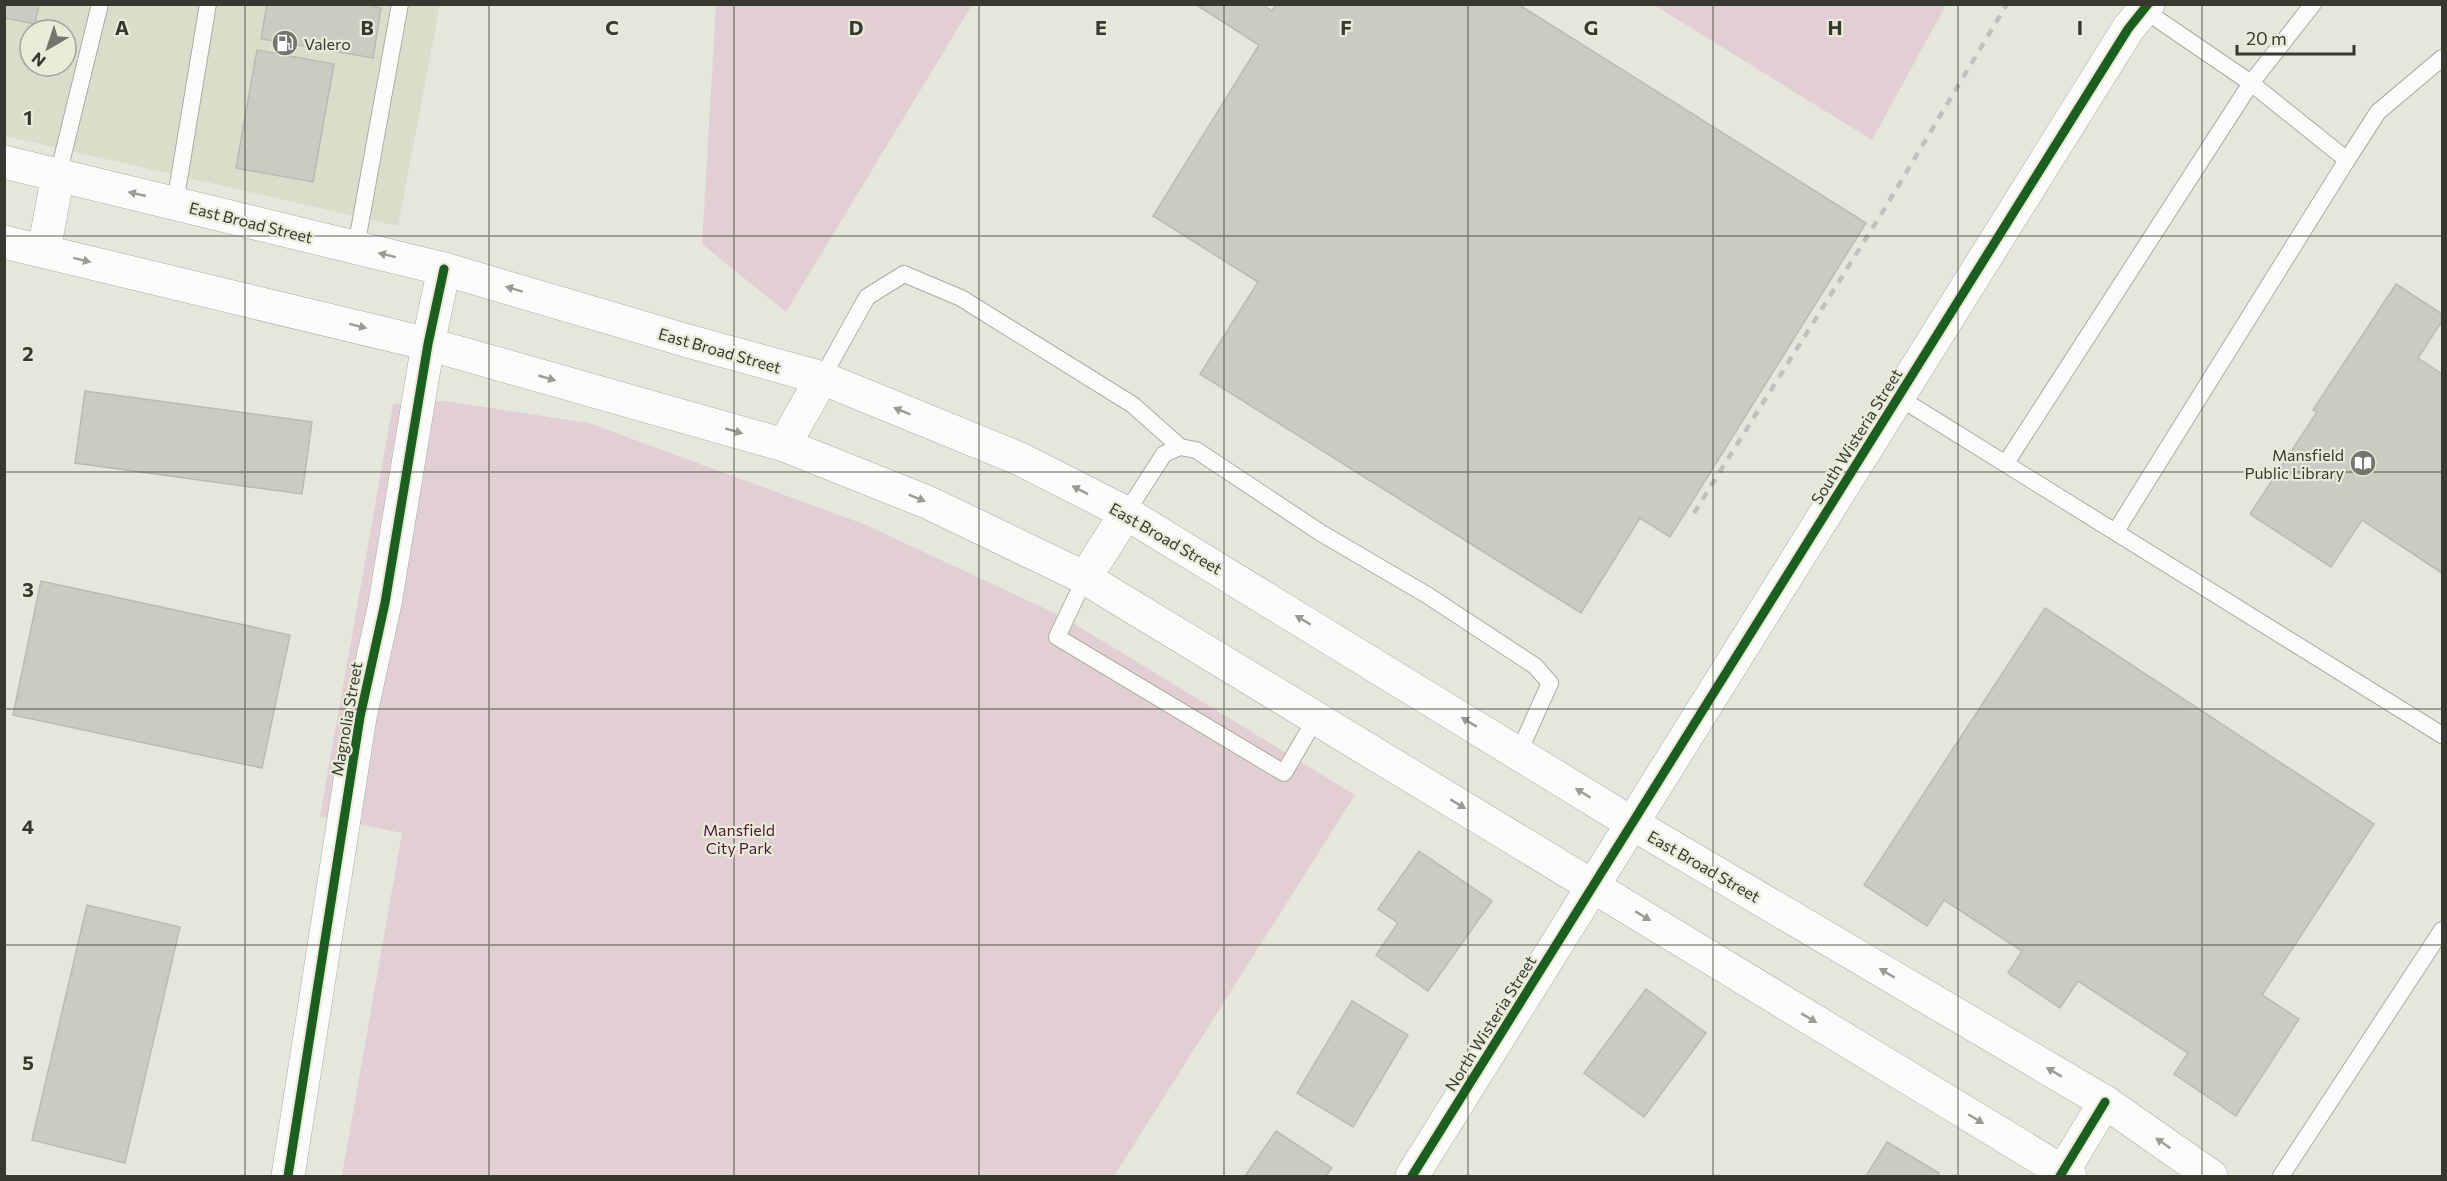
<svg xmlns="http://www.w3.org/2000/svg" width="2447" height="1181" font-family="Commissioner,sans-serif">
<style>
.built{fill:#dbddcb;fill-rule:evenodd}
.green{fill:#e2cfd4}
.building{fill:#caccc3;stroke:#babbb3;stroke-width:1.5}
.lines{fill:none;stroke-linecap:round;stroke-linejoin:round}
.service-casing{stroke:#abaca4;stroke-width:18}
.minor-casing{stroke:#abaca4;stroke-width:34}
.tertiary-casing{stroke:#abaca4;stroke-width:34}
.secondary-casing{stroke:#abaca4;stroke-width:34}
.service{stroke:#fbfbfa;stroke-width:16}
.minor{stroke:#fbfbfa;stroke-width:33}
.tertiary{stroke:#fbfbfa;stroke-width:33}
.secondary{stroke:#fbfbfa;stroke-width:33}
.rail{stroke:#c0c1bd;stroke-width:4.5;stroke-dasharray:8 8;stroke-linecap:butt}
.cycleway-casing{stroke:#e8ebd8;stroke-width:13}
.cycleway{stroke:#1b5e20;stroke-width:9}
.oneway{fill:#9a9a96}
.grid{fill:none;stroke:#383831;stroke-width:1.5;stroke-opacity:0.55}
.labels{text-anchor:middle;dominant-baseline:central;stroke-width:4.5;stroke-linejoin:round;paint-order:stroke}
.poi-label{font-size:16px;fill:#383831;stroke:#e8ebd8;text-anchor:start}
.street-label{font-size:16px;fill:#383831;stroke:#e8ebd8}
.park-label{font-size:16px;fill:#4e1737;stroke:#e8ebd8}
.grid-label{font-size:20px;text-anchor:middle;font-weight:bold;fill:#383831;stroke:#e8ebd8;stroke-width:4.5;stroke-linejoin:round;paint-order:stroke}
</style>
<rect width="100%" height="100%" fill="#e5e7dc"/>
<path class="built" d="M5,5H440L398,226L5,136ZM30,30H66V66H30Z"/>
<g class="green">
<path d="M716,5H972L786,312L702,244Z"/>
<path d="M1654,5L1946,4V5L1872,140Z"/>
<path d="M445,401L589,423L866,525L1065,618L1355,795L1114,1176H342L402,833L320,816L393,404Z"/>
</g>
<g class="building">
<path d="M4,4H39L35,24L4,18Z"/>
<path d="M267,4H363L381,8L373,58L261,39Z"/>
<path d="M1195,4H1262L1272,11L1276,4H1518L1866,223L1670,537L1640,518L1581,613L1200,374L1258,282L1153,216L1259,45Z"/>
<path d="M257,50L334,64L313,182L236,168Z"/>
<path d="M2396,284L2442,314V321L2418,358L2442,374V573L2362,520L2331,567L2250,514L2317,412L2313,410Z"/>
<path d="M85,391L312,422L302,494L75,463Z"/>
<path d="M41,581L290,635L262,768L13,715Z"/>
<path d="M2045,608L2374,824L2262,995L2299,1019L2236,1116L2174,1074L2188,1053L2078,981L2060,1008L2008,973L2022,951L1944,900L1927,926L1864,885Z"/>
<path d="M1419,851L1492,901L1428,991L1376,955L1398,923L1378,909Z"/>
<path d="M87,905L180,927L125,1163L32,1140Z"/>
<path d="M1646,989L1706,1033L1644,1117L1584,1073Z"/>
<path d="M1352,1001L1408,1035L1353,1127L1297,1093Z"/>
<path d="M1276,1131L1332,1168L1326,1176H1245Z"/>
<path d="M1887,1142L1939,1173L1937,1176H1866Z"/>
</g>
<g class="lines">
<defs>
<g id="service">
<path d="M2347,160L2378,112L2442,58"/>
<path d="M58,175L100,4"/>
<path d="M175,203L208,4"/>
<path d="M356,247L400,4"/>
<path d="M822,378L867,297L904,274L961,298L1133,405L1180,447"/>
<path d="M1898,397L2442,735"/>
<path d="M2006,463L2251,83L2313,4"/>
<path d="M1126,513L1164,454L1180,447L1196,450L1321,533L1427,595L1535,666L1550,683L1519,752"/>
<path d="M2116,531L2347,160L2251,83L2144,10"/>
<path d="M1085,578L1057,637L1284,773L1316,718"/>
<path d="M2281,1176L2442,930"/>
</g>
<g id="minor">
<path d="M1412,1176L1593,886"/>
<path d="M2060,1176L2105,1102"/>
</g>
<g id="tertiary">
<path d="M1593,886L2128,29L2148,4"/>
<path d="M288,1176L360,717L385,603L428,344L444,269"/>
</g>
<g id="secondary">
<path d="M4,162L444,269L688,341L822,378L1020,459L1126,513L1633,824L2105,1102L2211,1176"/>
<path d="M4,242L428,344L784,445L927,502L1085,578L2070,1176"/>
<path d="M44,250L58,175"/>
<path d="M784,445L822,378"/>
<path d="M1085,578L1126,513"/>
</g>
</defs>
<use href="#service" class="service-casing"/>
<use href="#minor" class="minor-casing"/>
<use href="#tertiary" class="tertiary-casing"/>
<use href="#secondary" class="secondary-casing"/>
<use href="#service" class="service"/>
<use href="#minor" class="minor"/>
<use href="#tertiary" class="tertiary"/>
<use href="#secondary" class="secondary"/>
<path class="rail" d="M1694,513L1885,208L2007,4"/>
<defs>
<g id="cycleway">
<path d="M288,1176L360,717L385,603L428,344L444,269"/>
<path d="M1412,1176L2128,29L2148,4"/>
<path d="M2060,1176L2105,1102"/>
</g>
</defs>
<use href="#cycleway" class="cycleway-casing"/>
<use href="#cycleway" class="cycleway"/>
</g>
<defs><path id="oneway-solid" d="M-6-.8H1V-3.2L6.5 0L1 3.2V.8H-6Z" transform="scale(1.5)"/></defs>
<g class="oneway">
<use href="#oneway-solid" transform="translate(137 194) rotate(-167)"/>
<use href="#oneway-solid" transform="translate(387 255) rotate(-166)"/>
<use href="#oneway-solid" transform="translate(82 260) rotate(14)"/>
<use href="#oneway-solid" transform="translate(514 289) rotate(-163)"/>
<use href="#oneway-solid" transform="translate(358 326) rotate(14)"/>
<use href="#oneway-solid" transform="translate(547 378) rotate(16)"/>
<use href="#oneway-solid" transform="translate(902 411) rotate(-158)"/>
<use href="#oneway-solid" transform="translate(734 431) rotate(16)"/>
<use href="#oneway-solid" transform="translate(1080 490) rotate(-153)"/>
<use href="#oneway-solid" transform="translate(917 498) rotate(22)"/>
<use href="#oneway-solid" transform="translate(1303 620) rotate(-149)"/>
<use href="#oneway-solid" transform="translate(1469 722) rotate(-149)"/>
<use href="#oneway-solid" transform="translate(1583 793) rotate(-148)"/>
<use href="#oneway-solid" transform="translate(1458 804) rotate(31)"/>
<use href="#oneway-solid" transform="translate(1643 916) rotate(31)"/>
<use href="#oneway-solid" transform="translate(1887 973) rotate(-149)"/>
<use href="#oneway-solid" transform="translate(1809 1018) rotate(31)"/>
<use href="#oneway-solid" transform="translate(2054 1072) rotate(-149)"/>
<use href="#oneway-solid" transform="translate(1976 1119) rotate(31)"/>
<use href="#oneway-solid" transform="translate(2163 1143) rotate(-145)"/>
</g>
<path class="grid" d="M245,4V1176M489,4V1176M734,4V1176M979,4V1176M1224,4V1176M1468,4V1176M1713,4V1176M1958,4V1176M2202,4V1176M4,236H2442M4,472H2442M4,709H2442M4,945H2442"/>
<defs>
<symbol id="fuel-disc" viewBox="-11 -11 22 22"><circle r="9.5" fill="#75756d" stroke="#e8ebd8"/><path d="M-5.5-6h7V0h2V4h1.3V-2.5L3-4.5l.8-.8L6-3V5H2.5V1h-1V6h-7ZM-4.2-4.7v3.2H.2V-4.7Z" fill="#fff"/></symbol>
<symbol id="library-disc" viewBox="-11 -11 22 22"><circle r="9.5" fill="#75756d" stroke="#e8ebd8"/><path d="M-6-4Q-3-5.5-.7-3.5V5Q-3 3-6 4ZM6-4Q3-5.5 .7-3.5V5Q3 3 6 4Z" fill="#fff"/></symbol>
</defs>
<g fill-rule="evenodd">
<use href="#fuel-disc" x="270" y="28" width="30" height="30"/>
<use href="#library-disc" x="2348" y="448" width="30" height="30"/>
</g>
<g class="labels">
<g class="poi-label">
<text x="304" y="43">Valero</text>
<text x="2344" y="454" text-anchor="end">Mansfield<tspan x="2344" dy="18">Public Library</tspan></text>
</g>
<g class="street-label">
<text transform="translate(251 222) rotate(14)">East Broad Street</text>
<text transform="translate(720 350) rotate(16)">East Broad Street</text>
<text transform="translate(1856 436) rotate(-58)">South Wisteria Street</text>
<text transform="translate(1166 538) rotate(30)">East Broad Street</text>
<text transform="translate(346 719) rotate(-80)">Magnolia Street</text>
<text transform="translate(1704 866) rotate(30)">East Broad Street</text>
<text transform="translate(1490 1023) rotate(-58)">North Wisteria Street</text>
</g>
<g class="park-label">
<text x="739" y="829">Mansfield<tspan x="739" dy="18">City Park</tspan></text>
</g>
</g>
<g class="grid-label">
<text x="122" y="35">A</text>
<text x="367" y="35">B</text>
<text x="612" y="35">C</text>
<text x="856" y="35">D</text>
<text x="1101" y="35">E</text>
<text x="1346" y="35">F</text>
<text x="1591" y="35">G</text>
<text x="1835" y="35">H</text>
<text x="2080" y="35">I</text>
<text x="28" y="125">1</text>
<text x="28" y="361">2</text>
<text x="28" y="597">3</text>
<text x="28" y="834">4</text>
<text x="28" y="1070">5</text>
</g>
<rect width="2447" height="1181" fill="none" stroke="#383831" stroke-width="12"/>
<g transform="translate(48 48) rotate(219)"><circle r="28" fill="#e8ebd8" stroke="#a2a395" stroke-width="1.5"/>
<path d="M0-4.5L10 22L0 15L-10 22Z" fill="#75756d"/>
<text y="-9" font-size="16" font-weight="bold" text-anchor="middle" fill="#383831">N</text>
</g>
<path d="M2237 45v9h117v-9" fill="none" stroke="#383831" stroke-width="3"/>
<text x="2246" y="45" font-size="18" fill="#383831" stroke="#e8ebd8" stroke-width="4.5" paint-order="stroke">20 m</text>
</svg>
